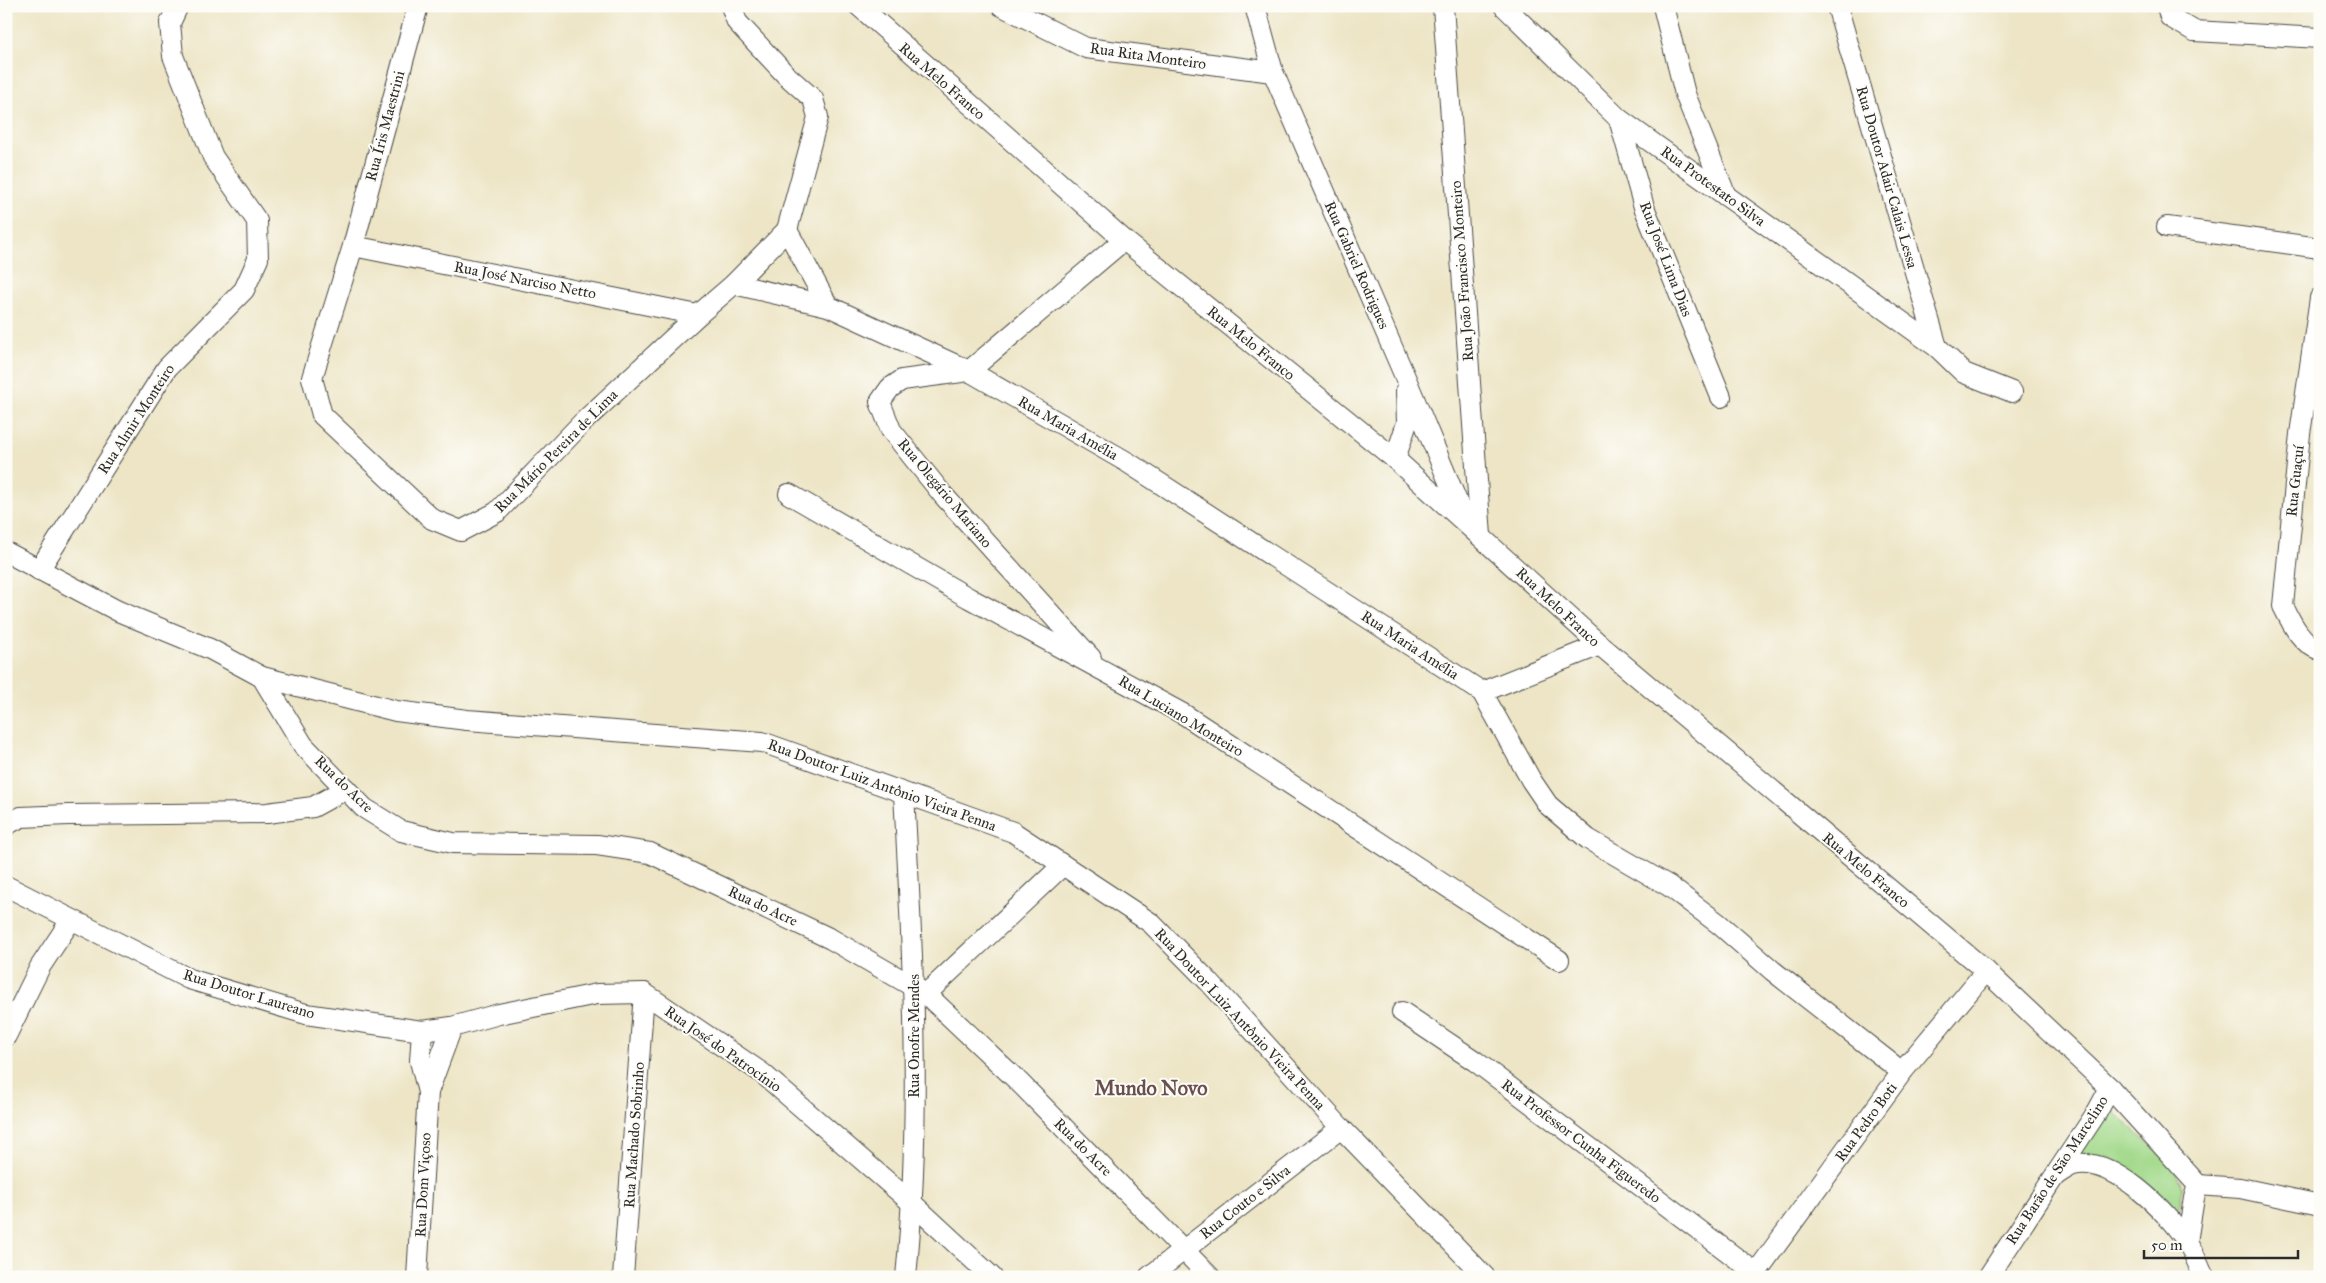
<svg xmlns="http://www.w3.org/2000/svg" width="2326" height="1283" font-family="'IM FELL Great Primer',serif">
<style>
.green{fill:#a3d98b;stroke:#67825b}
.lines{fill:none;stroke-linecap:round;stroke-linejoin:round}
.street-casing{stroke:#484742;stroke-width:22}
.street{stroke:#fff;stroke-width:20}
.labels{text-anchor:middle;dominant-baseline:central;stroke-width:4;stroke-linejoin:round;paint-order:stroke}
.street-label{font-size:15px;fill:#2b2b2b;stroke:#fdfcf7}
.district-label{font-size:20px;font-weight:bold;fill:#69504e;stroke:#fdfcf7}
</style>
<rect width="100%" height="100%" fill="#fdfcf7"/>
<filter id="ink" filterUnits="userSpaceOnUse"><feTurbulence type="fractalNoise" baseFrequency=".02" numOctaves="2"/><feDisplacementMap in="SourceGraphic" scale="10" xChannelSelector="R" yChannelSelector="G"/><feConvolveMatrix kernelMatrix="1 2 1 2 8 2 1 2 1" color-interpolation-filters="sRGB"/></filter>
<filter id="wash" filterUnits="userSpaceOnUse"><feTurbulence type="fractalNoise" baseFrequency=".0096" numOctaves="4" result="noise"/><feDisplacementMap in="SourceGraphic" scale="20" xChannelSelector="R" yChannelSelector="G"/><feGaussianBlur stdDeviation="1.12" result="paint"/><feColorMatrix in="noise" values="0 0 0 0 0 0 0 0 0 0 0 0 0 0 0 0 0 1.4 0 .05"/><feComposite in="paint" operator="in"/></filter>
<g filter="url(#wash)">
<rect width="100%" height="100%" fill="#ede5c6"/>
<path class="green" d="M2109,1107L2172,1164L2183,1189L2178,1211L2109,1158L2097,1156L2079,1159L2088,1130Z"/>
</g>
<g filter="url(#ink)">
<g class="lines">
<defs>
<g id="street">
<path d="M418,6L353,246L312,378L322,415L432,519L461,531L497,512L583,422L698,315L734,284L787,230"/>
<path d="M731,6L737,22L786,75L813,99L818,117L787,230L828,306"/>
<path d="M859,6L1124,240L1395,459L1600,645L1986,971L2110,1088L2198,1185"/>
<path d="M1002,6L1086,48L1273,72"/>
<path d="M1255,6L1273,72L1406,379L1464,518"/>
<path d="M1443,6L1481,536"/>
<path d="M1504,6L1619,119L1937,347L1964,373L2012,392"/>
<path d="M1663,6L1685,94L1726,196"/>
<path d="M1837,6L1937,347"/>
<path d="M2167,6L2170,17L2194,31L2320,38"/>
<path d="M1619,119L1644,207L1721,397"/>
<path d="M2167,227L2320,248"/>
<path d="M353,246L698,315"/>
<path d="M734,284L828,306L969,371L1127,462L1482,692L1531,780L1548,805L1588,839L1669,886L1719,924L1773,971L1902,1072"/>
<path d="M2320,298L2300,434L2283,606C2291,622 2301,644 2320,650"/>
<path d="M1395,459L1407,423L1406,391"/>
<path d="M789,494L969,598L1185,715L1559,960"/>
<path d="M6,552L118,611L210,649L262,677L396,711L467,720L762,742L1013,832L1151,923L1210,983L1341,1128L1485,1277"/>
<path d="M39,570L167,368L244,290L258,259L257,221L213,157L173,56L170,23L178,6"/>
<path d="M1091,658L943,495L891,430L880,402L890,388L902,380L969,371L1124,240"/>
<path d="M262,677L303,745L364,808L401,831L453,843L597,845L650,853L831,939L926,994L1019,1082L1210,1277"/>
<path d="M1482,692L1600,645"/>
<path d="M904,794C913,955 922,1116 906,1277"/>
<path d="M6,825L21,817L68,815L267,813L313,807L346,789"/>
<path d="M6,886L189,979L306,1014L422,1031L452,1027L499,1014L597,994L644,993L762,1073L913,1204L992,1277"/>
<path d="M926,994L1063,865"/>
<path d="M1402,1012L1475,1061L1756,1273"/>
<path d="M422,1031L420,1061L428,1092"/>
<path d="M6,1036L40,967L71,920"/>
<path d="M2056,1175C2061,1172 2067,1167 2073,1165C2112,1155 2168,1212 2187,1242C2194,1252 2198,1265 2204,1277"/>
<path d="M2198,1185L2240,1188L2320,1205"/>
<path d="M2187,1242L2194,1198L2198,1185"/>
<path d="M417,1277L428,1092L452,1027"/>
<path d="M623,1277L644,993"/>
<path d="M1149,1277L1341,1128"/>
<path d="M1753,1277L1902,1072L1986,971"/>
<path d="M1988,1277L2097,1112L2110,1088"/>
</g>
</defs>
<use href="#street" class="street-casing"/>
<use href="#street" class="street"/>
</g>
</g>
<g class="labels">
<g class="street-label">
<text transform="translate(1148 56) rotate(8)">Rua Rita Monteiro</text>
<text transform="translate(942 81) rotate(41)">Rua Melo Franco</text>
<text transform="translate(385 126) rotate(-75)">Rua Íris Maestrini</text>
<text transform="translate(1887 177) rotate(74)">Rua Doutor Adair Calais Lessa</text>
<text transform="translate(1713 186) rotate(36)">Rua Protestato Silva</text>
<text transform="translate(1666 259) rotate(69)">Rua José Lima Dias</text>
<text transform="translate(1357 265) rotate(66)">Rua Gabriel Rodrigues</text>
<text transform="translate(1462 271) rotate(-94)">Rua João Francisco Monteiro</text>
<text transform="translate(525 280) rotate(11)">Rua José Narciso Netto</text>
<text transform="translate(1251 343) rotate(39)">Rua Melo Franco</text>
<text transform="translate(136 419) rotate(-57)">Rua Almir Monteiro</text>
<text transform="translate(1068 428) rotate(30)">Rua Maria Amélia</text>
<text transform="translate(556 451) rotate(-45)">Rua Mário Pereira de Lima</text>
<text transform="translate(2295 481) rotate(-84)">Rua Guaçuí</text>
<text transform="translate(945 493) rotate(50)">Rua Olegário Mariano</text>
<text transform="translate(1558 607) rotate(43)">Rua Melo Franco</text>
<text transform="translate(1410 645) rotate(33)">Rua Maria Amélia</text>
<text transform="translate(1181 716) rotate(31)">Rua Luciano Monteiro</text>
<text transform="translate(344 784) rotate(44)">Rua do Acre</text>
<text transform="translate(882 785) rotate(20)">Rua Doutor Luiz Antônio Vieira Penna</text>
<text transform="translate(1866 870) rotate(40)">Rua Melo Franco</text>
<text transform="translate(763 906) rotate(25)">Rua do Acre</text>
<text transform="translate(249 994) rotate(17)">Rua Doutor Laureano</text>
<text transform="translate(1240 1019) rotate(47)">Rua Doutor Luiz Antônio Vieira Penna</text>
<text transform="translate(914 1036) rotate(-90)">Rua Onofre Mendes</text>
<text transform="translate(723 1049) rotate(35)">Rua José do Patrocínio</text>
<text transform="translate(1866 1122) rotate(-54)">Rua Pedro Boti</text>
<text transform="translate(634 1135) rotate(-86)">Rua Machado Sobrinho</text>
<text transform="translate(1581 1141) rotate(37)">Rua Professor Cunha Figueredo</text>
<text transform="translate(1083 1147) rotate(45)">Rua do Acre</text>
<text transform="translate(2057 1170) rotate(-57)">Rua Barão de São Marcelino</text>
<text transform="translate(423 1185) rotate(-87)">Rua Dom Viçoso</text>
<text transform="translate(1245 1202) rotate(-38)">Rua Couto e Silva</text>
</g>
<g class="district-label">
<text x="1151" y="1088">Mundo Novo</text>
</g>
</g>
<rect width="2326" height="1283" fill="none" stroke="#fdfcf7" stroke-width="25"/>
<path d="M2144 1250v8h154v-8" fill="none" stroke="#2b2b2b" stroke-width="2.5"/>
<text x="2151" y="1250" font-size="15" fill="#2b2b2b" stroke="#fdfcf7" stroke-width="4" paint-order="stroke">50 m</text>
</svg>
